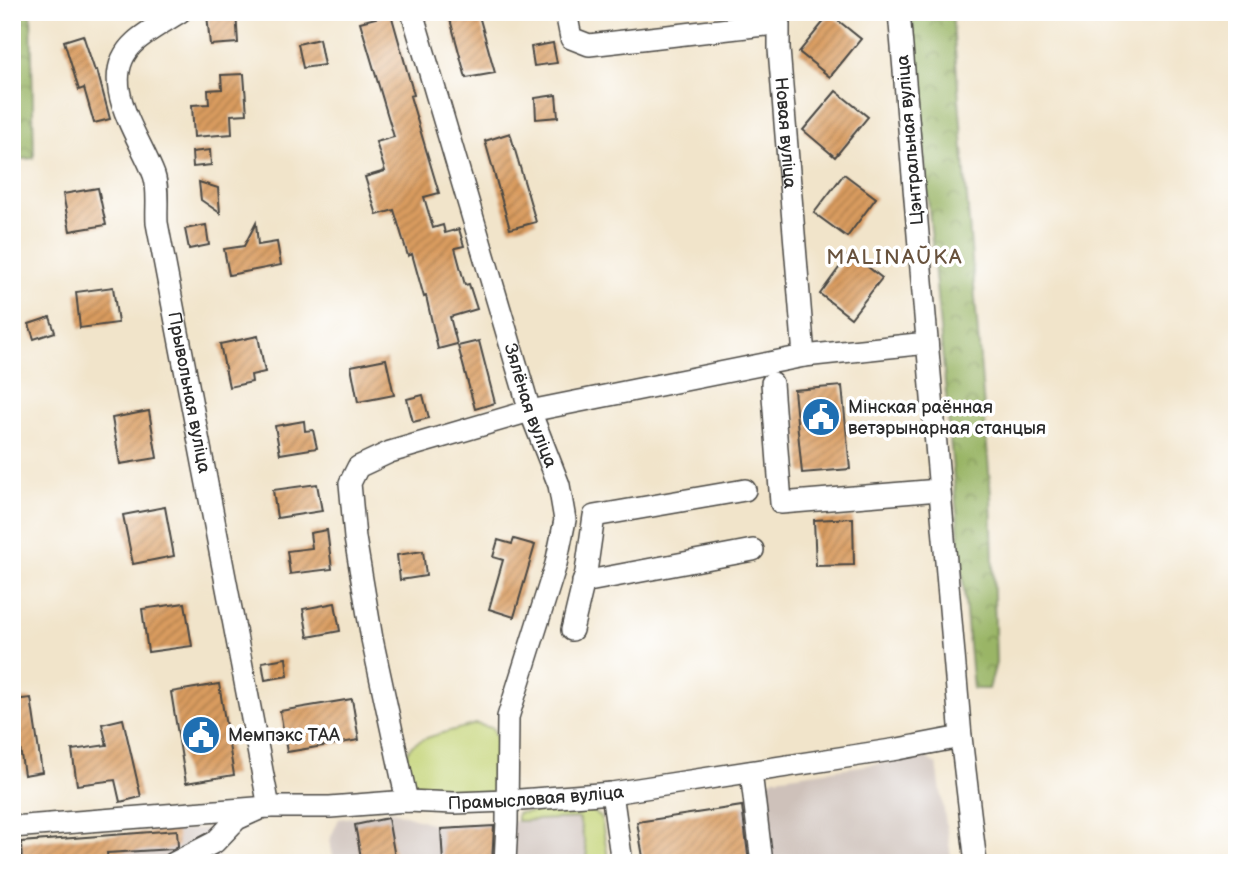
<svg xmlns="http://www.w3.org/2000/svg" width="1249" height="875" font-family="'Balsamiq Sans',sans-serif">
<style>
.industrial{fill:#cec1ba}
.green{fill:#c3d375;stroke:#777f50;stroke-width:2}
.forest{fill:url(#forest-crowns);stroke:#627048;stroke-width:2}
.building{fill:url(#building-hatch)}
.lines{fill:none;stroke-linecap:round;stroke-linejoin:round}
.minor-casing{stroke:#494743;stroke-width:24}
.minor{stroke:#fff;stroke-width:21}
.labels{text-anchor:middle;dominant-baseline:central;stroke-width:7;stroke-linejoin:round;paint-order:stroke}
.street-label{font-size:18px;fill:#2b2b2b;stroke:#fff}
.poi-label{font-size:18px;fill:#2b2b2b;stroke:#fff;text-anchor:start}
.quarter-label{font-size:21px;letter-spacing:2px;fill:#68523d;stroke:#fff}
</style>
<defs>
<pattern id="forest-crowns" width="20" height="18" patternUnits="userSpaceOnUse" patternTransform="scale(1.75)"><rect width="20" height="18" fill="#9ab566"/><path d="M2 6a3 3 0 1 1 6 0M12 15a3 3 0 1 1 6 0" fill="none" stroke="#7e9354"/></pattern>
<pattern id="building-hatch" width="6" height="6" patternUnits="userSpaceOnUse" patternTransform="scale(1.75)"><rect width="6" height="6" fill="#d99b5e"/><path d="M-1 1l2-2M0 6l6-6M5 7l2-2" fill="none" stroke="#b07f4e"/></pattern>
</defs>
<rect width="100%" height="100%" fill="#fff"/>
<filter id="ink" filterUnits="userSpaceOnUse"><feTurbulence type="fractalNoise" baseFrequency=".0143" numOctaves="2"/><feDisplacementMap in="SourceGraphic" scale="14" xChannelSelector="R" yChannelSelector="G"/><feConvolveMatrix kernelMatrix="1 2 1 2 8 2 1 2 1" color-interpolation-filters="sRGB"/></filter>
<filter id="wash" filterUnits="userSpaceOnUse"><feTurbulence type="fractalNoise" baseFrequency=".00686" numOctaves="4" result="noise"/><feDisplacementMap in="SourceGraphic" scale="28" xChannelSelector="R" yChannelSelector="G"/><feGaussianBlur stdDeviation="1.57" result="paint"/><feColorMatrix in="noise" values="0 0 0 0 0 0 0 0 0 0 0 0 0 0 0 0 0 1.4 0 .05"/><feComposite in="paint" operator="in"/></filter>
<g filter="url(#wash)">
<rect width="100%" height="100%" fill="#f1e4ca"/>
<g class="industrial">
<path d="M925,757L937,765L952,863H644L637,822L747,805L763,790L767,782L775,778Z"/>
<path d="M393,811L436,825L579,818L589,863H335L329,841L339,819Z"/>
<path d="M211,828L220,863H22L21,842Z"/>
</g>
<g class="green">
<path d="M476,724L492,728C503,748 504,772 496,793L423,792L411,787C409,776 403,759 409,749C416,737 461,729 476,724Z"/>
<path d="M586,807L601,817L609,863H589L579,818L517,821V813Z"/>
</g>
<g class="forest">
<path d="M12,12H31L34,158L12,160Z"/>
<path d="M911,12H952L991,496L996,663L989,689H973Z"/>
</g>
<g id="blocks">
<g class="building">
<path d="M218,12H236L238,43L210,45L207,14Z"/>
<path d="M448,12H478L495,73L466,78Z"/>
<path d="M391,14L414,95L410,96L439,193L424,197L433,228L443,225L445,233L459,229L464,246L455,248L465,285L469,284L477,309L450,317L457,344L438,349L426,296L424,297L412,254L408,256L394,210L377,215L365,177L385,171L376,142L394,137L360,22Z"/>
<path d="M830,14L861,39L830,77L799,52Z"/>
<path d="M83,35L95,71L97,70L110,119L94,123L84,88L79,90L64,41Z"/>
<path d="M319,39L324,65L303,68L298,44Z"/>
<path d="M553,43L557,63L534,66L531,47Z"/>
<path d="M244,74L247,114L231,115L232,134L194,137L192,105L209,104L208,90L222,89L221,75Z"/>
<path d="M836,91L868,117L835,157L803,130Z"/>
<path d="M556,95L558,117L536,119L535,98Z"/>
<path d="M510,133L536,222L510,229L485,141Z"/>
<path d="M210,150L211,165L193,167L192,152Z"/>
<path d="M844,174L876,198L847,237L814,213Z"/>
<path d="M199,182L218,188L220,213L201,200Z"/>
<path d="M98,188L106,225L70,231L63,194Z"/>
<path d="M256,223L258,245L277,242L281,265L229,275L224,249L244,246Z"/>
<path d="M206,225L209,245L189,249L185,229Z"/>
<path d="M850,253L882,278L851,318L820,294Z"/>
<path d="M113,287L118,323L80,328L76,292Z"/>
<path d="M50,317L55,332L34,339L29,324Z"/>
<path d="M258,336L265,372L251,375L252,382L229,387L220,344Z"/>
<path d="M479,341L495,403L475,409L458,346Z"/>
<path d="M386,359L394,395L358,402L351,366Z"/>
<path d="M842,386L850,469L802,473L794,390Z"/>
<path d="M423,395L429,418L413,422L407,399Z"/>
<path d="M149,411L157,458L120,464L112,418Z"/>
<path d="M304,421L305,431L313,430L317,448L280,454L275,426Z"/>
<path d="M317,484L322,511L277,518L273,490Z"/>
<path d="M165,507L174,556L133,564L123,515Z"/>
<path d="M853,518L854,565L816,566L814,520Z"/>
<path d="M327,530L332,569L290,574L287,551L312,548L310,533Z"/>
<path d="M514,539L535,545L514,617L489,609L503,560L493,557L498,540L512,544Z"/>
<path d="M423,551L426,576L400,580L397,555Z"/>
<path d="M185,603L192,646L148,652L142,609Z"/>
<path d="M335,603L340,631L308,637L303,609Z"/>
<path d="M286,658L288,676L265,680L262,662Z"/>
<path d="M219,684L234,775L186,783L171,692Z"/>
<path d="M31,698L42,772L24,775L13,700Z"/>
<path d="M352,699L359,740L287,752L280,711Z"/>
<path d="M123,719L141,797L120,802L115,780L77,785L72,750L107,745L102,724Z"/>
<path d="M742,806L749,863H644L637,822Z"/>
<path d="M388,818L396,863H362L355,825Z"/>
<path d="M494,826L492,863H443L441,829Z"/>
<path d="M177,830L178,846L173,849L107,853L108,863H22L21,842Z"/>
</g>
</g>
</g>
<g filter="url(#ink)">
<use href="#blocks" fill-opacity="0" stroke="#494743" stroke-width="2"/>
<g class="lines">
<defs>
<g id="minor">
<path id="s1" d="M180,12C166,21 147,31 135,42C94,79 139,135 154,175C159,189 156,208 157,223L269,807"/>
<path id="s2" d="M412,12L530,411L559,485L565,520L556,564L508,717L507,822L505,863"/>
<path id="s3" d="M566,12L571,38L589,45L755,26L779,24V49L804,356"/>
<path d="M772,383L781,503L939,490"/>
<path d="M583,582L753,550"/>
<path d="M572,630L586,572L594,516L745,490"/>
<path d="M961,737L976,863"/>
<path d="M751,772L762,863"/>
<path d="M612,793L622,863"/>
<path d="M407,801L372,639L355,538L350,483L358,467L390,452L530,411L804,356L927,343"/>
<path id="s4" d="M12,827L269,807H330L407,801L454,803L507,801L612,793L898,749L961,737L899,12"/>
<path d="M174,863L215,842L237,819L257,810"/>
</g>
</defs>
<use href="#minor" class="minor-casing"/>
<use href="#minor" class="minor"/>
</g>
</g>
<defs>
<symbol id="civic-disc" viewBox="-11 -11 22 22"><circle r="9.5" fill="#1f6fb2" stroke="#fff"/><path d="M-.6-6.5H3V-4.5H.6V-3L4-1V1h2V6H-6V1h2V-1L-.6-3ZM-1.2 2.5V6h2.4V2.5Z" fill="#fff"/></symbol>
</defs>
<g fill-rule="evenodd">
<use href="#civic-disc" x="799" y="395" width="44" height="44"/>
<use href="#civic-disc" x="179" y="713" width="44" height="44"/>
</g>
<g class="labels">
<g class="street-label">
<text stroke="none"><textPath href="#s3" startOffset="346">Новая вуліца</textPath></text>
<text transform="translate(910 140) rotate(-95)">Цэнтральная вуліца</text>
<text stroke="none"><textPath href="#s1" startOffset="420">Прывольная вуліца</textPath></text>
<text stroke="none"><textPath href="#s2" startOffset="411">Зялёная вуліца</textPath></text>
<text stroke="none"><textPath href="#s4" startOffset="525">Прамысловая вуліца</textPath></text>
</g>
<g class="poi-label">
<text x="848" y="407">Мінская раённая<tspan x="848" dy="21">ветэрынарная станцыя</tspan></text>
<text x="228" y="735">Мемпэкс ТАА</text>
</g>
<g class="quarter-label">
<text x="895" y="257">MALINAŬKA</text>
</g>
</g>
<rect width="1249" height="875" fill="none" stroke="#fff" stroke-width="42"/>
</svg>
